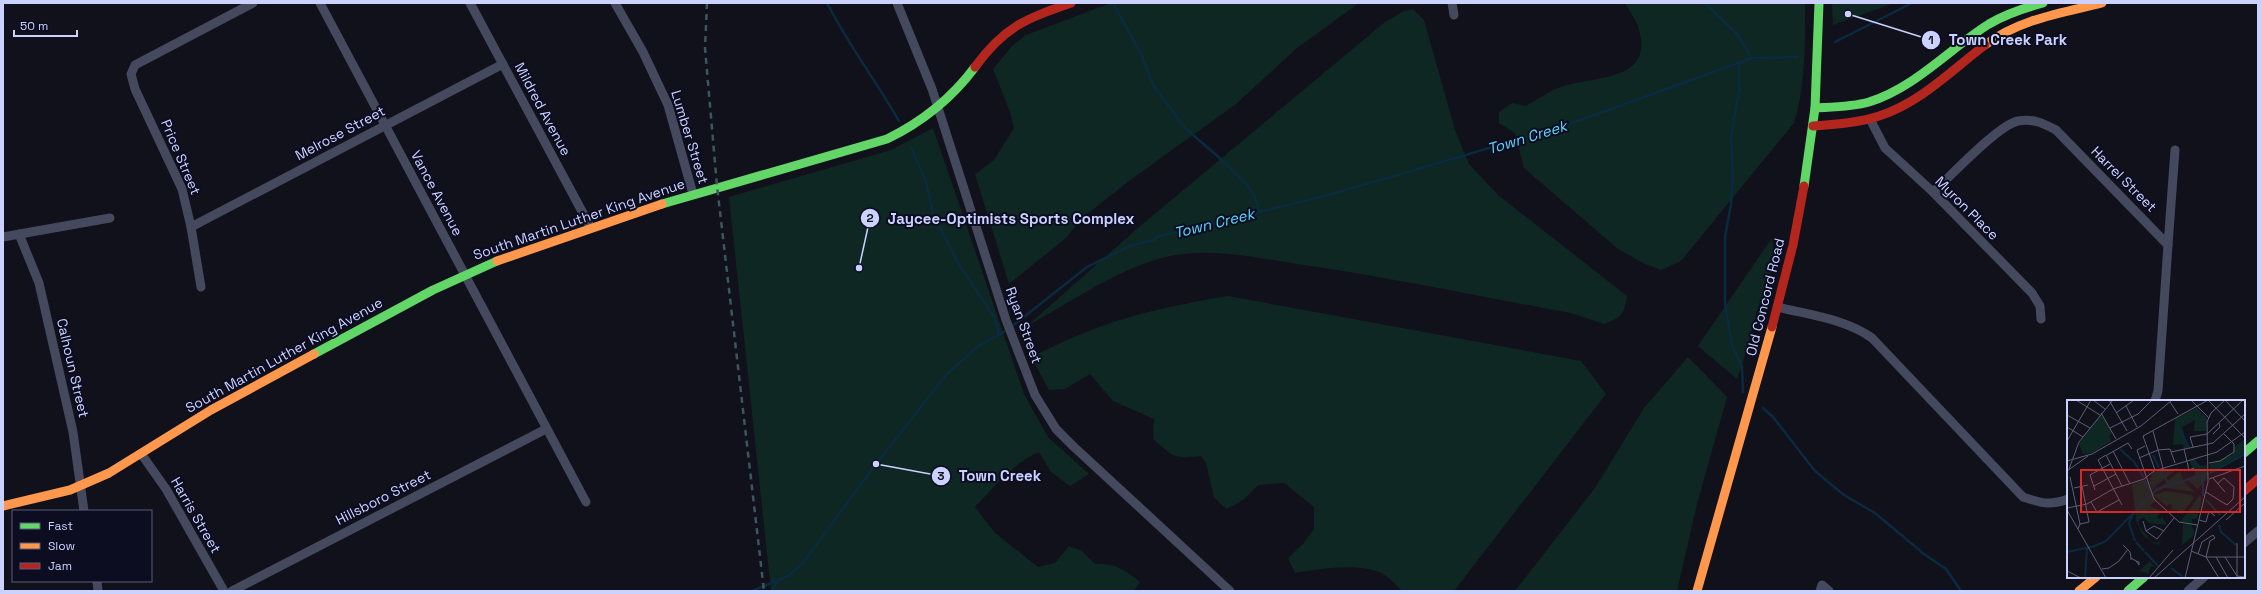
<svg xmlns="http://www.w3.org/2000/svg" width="2261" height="594" font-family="'Space Grotesk',sans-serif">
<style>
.green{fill:#0e2722}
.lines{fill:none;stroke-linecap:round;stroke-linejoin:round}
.stream{stroke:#0a2a3f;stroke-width:2.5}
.street{stroke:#44495d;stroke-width:9}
.fast{stroke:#63d668;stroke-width:9}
.slow{stroke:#ff974d;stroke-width:9}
.jam{stroke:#b3261e;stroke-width:9}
.rail{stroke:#3a565e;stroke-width:2.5;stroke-dasharray:6 5;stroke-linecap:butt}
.labels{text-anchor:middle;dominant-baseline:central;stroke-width:4;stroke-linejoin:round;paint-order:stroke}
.street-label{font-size:14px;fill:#cbd2ff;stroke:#0c0d21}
.water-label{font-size:15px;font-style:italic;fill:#59daff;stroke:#0c0d21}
.inset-river{fill:none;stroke:#0a2a3f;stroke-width:2}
.inset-road{fill:none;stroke:#5b5e77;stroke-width:1}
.view{fill:#d62828;fill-opacity:0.15;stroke:#d62828;stroke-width:2}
.inset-edge{fill:none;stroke:#cbd2ff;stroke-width:2}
.leader{fill:none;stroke:#cbd2ff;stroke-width:1.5}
.callout-dot{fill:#cbd2ff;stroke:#0c0d21;stroke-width:1.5}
.mark-label{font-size:12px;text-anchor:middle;font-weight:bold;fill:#111}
.callout-label{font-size:15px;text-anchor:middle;font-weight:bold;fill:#cbd2ff;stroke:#0c0d21;stroke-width:4;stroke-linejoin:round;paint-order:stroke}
</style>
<rect width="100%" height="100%" fill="#11111c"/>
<g class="green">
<path d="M1111,3H1359L1297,48L1236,104L1129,181L1081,219L1066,238L1009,284L975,174L994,160L1014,128L1010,112L993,69L1012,46L1026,35Z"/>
<path d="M1625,3H1805C1805,42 1806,85 1794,123L1681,261L1661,270L1645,264L1618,249L1524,168L1515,133L1499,123V112L1512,103L1526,106C1538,99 1550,90 1564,86C1595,76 1651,81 1640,33C1638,21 1630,13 1625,3Z"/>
<path d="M1832,3H1894L1833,25Z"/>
<path d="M1413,9L1424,20L1455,130L1469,164L1498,195L1627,296C1624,315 1622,317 1604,324L1571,313C1482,297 1394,278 1304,265C1255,258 1207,245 1158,259C1113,272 1068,304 1027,326L1139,227L1385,22L1404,11Z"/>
<path d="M933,128L1024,394L1048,437L1089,474L1070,486L1051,472L1039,452C1013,463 994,487 975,507L995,533L1038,567L1055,563L1069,546L1082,551L1095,564C1116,563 1124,569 1140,582L1134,591H771L729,197L891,150Z"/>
<path d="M1772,238C1777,264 1765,286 1757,311C1750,334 1746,356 1737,379L1698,346Z"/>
<path d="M1228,296L1581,361L1606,394L1454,591H1402C1397,586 1392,580 1386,576C1366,561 1318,569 1295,573L1288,558L1303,544L1314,529V507L1284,483L1258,485L1244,499L1227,509L1214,498L1206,463L1201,456C1174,459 1173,457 1153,439L1154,419L1113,401L1090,374L1065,389L1049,390L1031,357C1048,349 1066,340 1084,333C1129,314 1180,304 1228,296Z"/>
<path d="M1688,357L1727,397L1697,504L1677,591H1515L1595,488L1644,408Z"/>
</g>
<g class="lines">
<g class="stream">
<path d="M827,3C848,44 876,81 899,121"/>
<path d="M1113,3L1141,54L1153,85L1185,128L1222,160L1248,186L1255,197L1259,212"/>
<path d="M1705,3L1737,34L1752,58"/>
<path d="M1835,42L1912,3"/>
<path d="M1739,63V91L1731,137L1733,177L1731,204L1725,237V304L1732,345L1742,367L1743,392"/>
<path d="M911,147L926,182L933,214L958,263L993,315L997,324L999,335"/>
<path d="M1011,327L1087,267L1130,246L1154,240L1156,237L1329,195L1561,127L1752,58L1798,57"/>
<path d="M1763,408L1773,417L1815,471L1844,495L1875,513L1924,554L1946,569L1961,591"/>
<path d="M752,591L788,576L803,563L876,464L946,375L977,347L1007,330"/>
<path d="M772,591L777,581"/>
</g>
<g class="street">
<path d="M320,3L586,502"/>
<path d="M470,3L591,228"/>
<path d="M615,3L643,52L668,105L693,194"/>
<path d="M897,3L932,89L1006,320L1035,395L1056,429L1073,446L1230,591"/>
<path d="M1452,3L1454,15"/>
<path d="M1870,119L1885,148L1933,192L2032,293L2040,306L2041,319"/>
<path d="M1933,192C1950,177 1998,125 2018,121C2032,118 2043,123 2056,130L2168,245L2158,391L2155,401"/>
<path d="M191,227L503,64"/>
<path d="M19,234L39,283L73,432L84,511"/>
<path d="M3,237L110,218"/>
<path d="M2168,245L2175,150"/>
<path d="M201,287L191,227L182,189L135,89L131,74L135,65L253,3"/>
<path d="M1778,307C1809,315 1846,319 1872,338L2023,497C2041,503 2050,506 2068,499"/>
<path d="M142,455L166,489L224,591"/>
<path d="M2244,543L2258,531"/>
<path d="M97,581L98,591"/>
<path d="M232,591L546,429"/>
<path d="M1820,591L1822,585L1829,591"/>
<path d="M2188,591L2204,577"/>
</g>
<g class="fast">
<path d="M1815,108C1833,107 1852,107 1869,102C1916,87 1949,49 1989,24C2006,14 2024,8 2043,3"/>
<path d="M1804,186L1815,108L1819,3"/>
<path d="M662,204L887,139C922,122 952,98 975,67"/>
<path d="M314,354L433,290L497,261"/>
<path d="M2244,453L2258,441"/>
<path d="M2128,591L2144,577"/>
</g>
<g class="slow">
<path d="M1985,45C2020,19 2061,13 2102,3"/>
<path d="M497,261L662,204"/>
<path d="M3,506L70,490L109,473L211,410L314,354"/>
<path d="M1697,591L1772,327"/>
<path d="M2079,591L2096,577"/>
</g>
<g class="jam">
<path d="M975,67C1004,27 1025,19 1071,3"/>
<path d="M1813,126C1835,124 1858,123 1879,116C1920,103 1952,70 1985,45"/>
<path d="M1772,327L1793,245L1804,186"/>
<path d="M2244,491L2258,479"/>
</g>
<path class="rail" d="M707,3L705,48L717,186L764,591"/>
</g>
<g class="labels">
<g class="street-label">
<text transform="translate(543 109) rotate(62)">Mildred Avenue</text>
<text transform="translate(340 133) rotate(-28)">Melrose Street</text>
<text transform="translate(690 137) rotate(73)">Lumber Street</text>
<text transform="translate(181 157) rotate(67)">Price Street</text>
<text transform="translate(2124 179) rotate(45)">Harrel Street</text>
<text transform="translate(437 193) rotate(62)">Vance Avenue</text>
<text transform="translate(1967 208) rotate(45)">Myron Place</text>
<text transform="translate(579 219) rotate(-19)">South Martin Luther King Avenue</text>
<text transform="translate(1765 297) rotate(-76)">Old Concord Road</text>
<text transform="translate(1024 325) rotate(70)">Ryan Street</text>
<text transform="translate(284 355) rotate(-29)">South Martin Luther King Avenue</text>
<text transform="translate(73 368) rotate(77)">Calhoun Street</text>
<text transform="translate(383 497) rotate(-27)">Hillsboro Street</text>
<text transform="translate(196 515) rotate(60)">Harris Street</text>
</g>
<g class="water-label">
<text transform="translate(1527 137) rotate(-17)">Town Creek</text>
<text transform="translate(1214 223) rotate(-14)">Town Creek</text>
</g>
</g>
<g transform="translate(2067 400)">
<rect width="178" height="178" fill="#11111c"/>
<path d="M130,8L140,18L139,31H127L128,20L126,21L115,27L121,48L117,49L116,44L106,45L108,19ZM34,14L45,33L42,36L44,41L25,53L16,54L12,44ZM178,39V53L143,72V64L165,55L168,47ZM127,59L133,66L141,65L140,79L131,89L119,79L129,74L123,63V61ZM113,67L90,85L85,90L82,82L86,72ZM113,71L117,82L128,92L98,88L86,93ZM79,79L90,103L87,102L83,106L94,111L90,117L93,119L95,117L100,125L82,123L76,117L72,120V126L84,141L90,143L95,140L91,145L85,142L75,134L69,120L65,84ZM100,91L125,95L127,98L114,115L111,110H105L104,104L100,106L86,95ZM133,95L135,98L130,119H125V124L113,122ZM116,124L124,125L127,131L126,136L115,145ZM83,161L87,167L84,166L80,176V173L72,171Z" fill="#0e2722"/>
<path class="inset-river" d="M111,27L122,47M53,49L65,60M86,55L92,68M66,60L77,78M127,60L137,74M93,71L102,84M143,73L178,54M136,75V96M78,80L83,91M139,100L153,115M67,112L62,123L68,141M152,125L154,132L169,145M69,142L77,151M0,152L28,146L39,141L90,89L140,74M78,152L91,166M104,168L116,177M18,178L20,148"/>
<path class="inset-road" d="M9,0L33,15M26,0L38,9M42,0L60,31M124,0L142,18M141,0L178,38M158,0L178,21M103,2L111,14M59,6L70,27M34,13L49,39M49,13L67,0M0,15L23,28M0,27L16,37M43,28L71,14L85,0M86,31L96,68M146,34L153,27L152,23M0,41L24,0M78,46L70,50L87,99L112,122L130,125M126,47L123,37L140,34L176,0M117,49L122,70L127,68M91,50L103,49L108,63M46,51L63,84M104,52L146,43L178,14M40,55L61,43L65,49M72,58L91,50M0,61L25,54L74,26L105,0M142,63L153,61L167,52V44L157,34M2,69L12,42L46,0M88,70L76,36L141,0M0,71L21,56M3,77L13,124L11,129M146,78L158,92M142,79L178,66M27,86L49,74M7,88L21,85M28,90L23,75L43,64M139,92L160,105L166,99L167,87L157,78L150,84M24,102L30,112L52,100M55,105L31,60L39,55L55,86M0,108L20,104L46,89L77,79L87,71L150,52L178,32M0,110L39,178M132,120L139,122L142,111L148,116M159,120L178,103M76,121L79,131L90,139L107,118M13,124L22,122L15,86M79,131L87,126L97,131M170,143V178M56,145L63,152L64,158M124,151L139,157H178M131,154L135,142L146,135L148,138L143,141L139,157L152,178M149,157L161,178M158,157L170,176L178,177M64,160V158L69,161L72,165V162L69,161M35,169L42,168L52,161L61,149M0,171L14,178M82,178L106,150M87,178L178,97M118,178L141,82L140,22L144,13L158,0"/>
<path class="view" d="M14,70H173V112H14Z"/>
<rect width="178" height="178" class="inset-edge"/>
</g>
<path class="leader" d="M1848 14L1931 40M859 268L870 218M876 464L941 476"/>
<g class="callout-dot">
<circle cx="1848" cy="14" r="4"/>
<circle cx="859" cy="268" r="4"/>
<circle cx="876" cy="464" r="4"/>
<circle cx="1931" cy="40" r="10"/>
<circle cx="870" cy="218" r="10"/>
<circle cx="941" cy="476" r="10"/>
</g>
<g class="mark-label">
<text x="1931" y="44">1</text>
<text x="870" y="222">2</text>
<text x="941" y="480">3</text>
</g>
<g class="callout-label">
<text x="2008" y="45">Town Creek Park</text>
<text x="1011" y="224">Jaycee-Optimists Sports Complex</text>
<text x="1000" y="481">Town Creek</text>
</g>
<rect width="2261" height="594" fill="none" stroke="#cbd2ff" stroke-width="8"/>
<rect x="12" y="510" width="140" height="72" fill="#0c0d21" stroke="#585c7a"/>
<rect x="20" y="523" width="20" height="6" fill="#63d668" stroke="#585c7a"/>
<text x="48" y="530" font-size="12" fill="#cbd2ff">Fast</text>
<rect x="20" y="543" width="20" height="6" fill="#ff974d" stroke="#585c7a"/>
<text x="48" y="550" font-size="12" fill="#cbd2ff">Slow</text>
<rect x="20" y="563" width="20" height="6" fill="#b3261e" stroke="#585c7a"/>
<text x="48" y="570" font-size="12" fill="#cbd2ff">Jam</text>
<path d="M14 30v6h63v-6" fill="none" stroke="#cbd2ff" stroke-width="2"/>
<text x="20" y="30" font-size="12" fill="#cbd2ff" stroke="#0c0d21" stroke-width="3" paint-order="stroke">50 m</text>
</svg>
